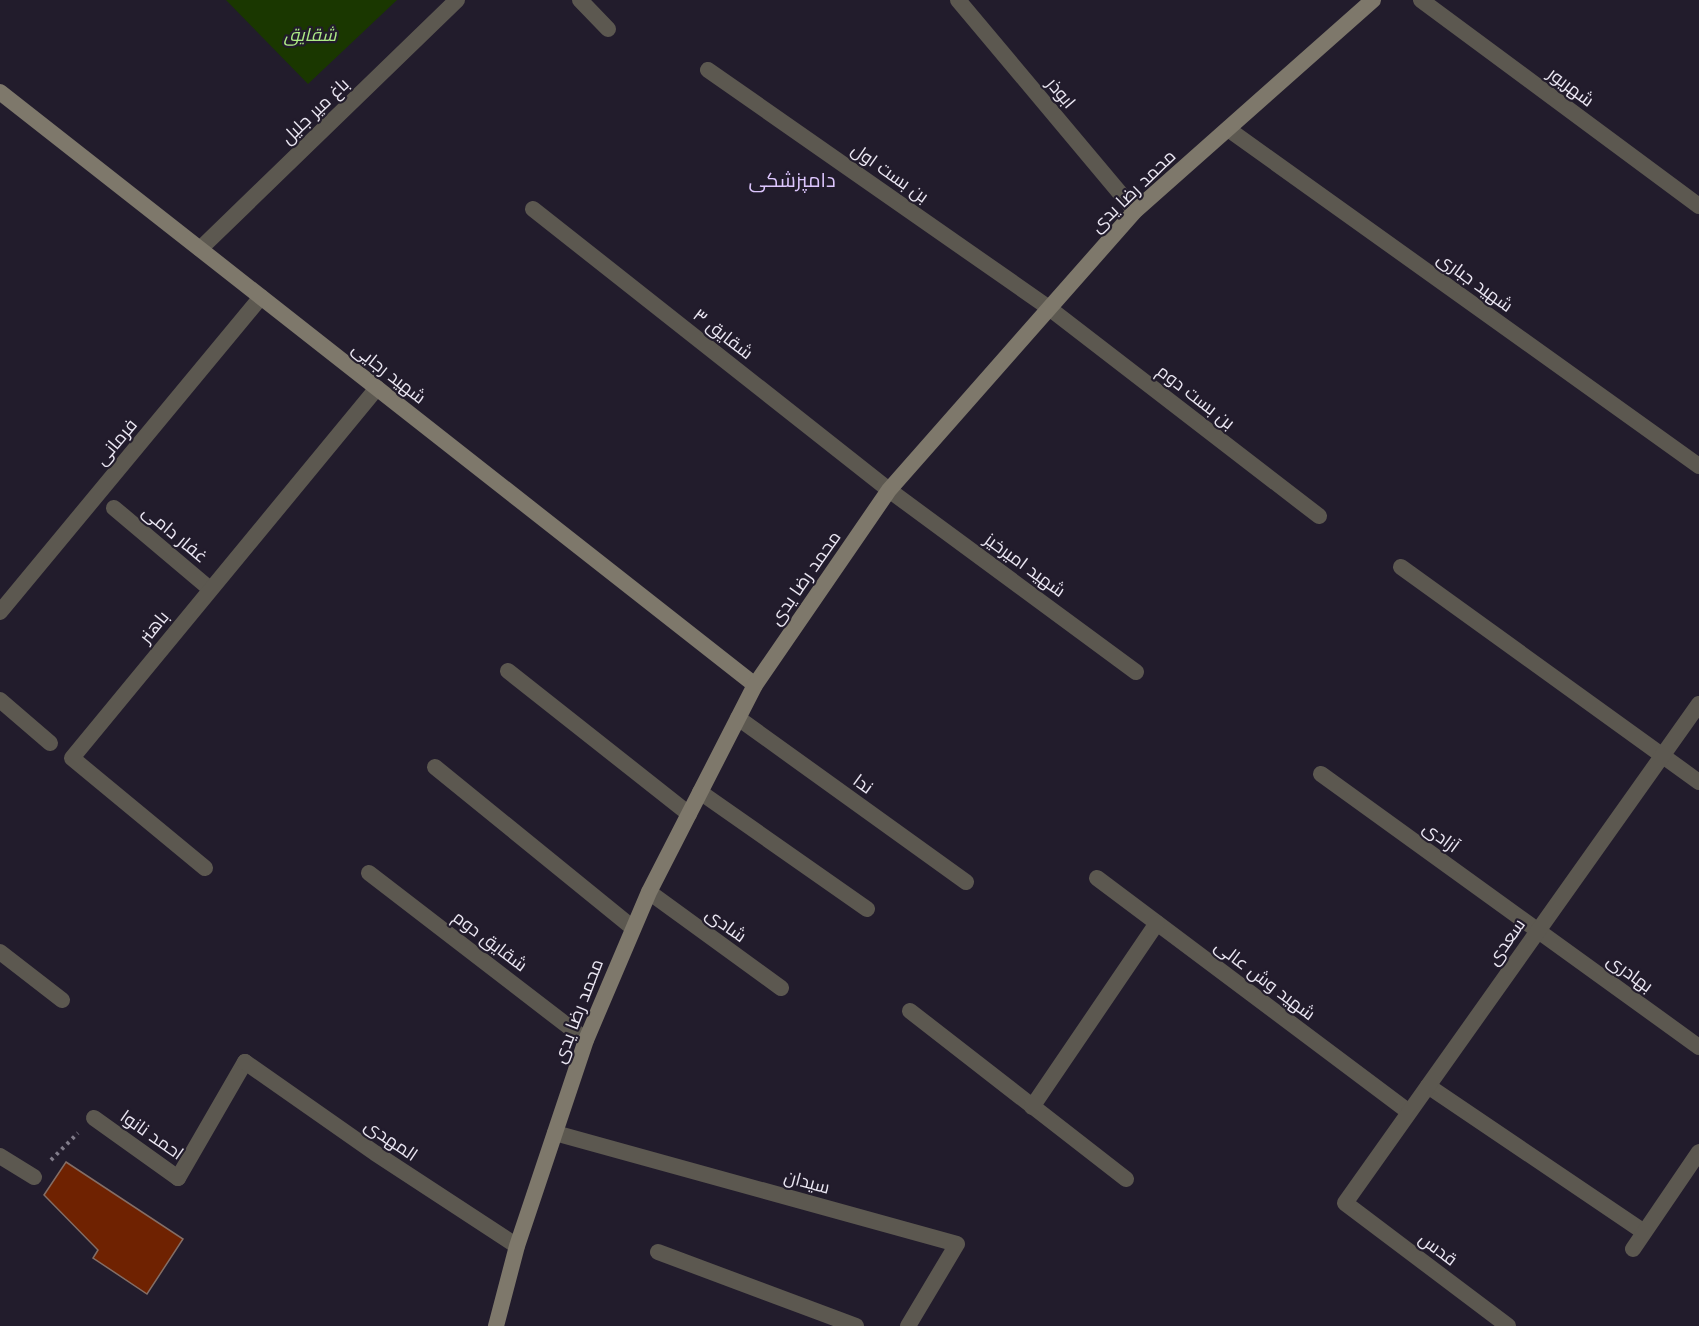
<svg xmlns="http://www.w3.org/2000/svg" width="1699" height="1326" font-family="'Libre Baskerville',Cairo,serif">
<style>
.green{fill:#1a3700}
.building{fill:#6f2201;stroke:#846e66;stroke-width:1.5}
.lines{fill:none;stroke-linecap:round;stroke-linejoin:round}
.path{stroke:#817c8a;stroke-width:4;stroke-dasharray:3 4.5;stroke-linecap:butt}
.service{stroke:#5c5850;stroke-width:16}
.minor{stroke:#5c5850;stroke-width:16}
.secondary{stroke:#7e786b;stroke-width:16}
.labels{text-anchor:middle;dominant-baseline:central;stroke-width:4.5;stroke-linejoin:round;paint-order:stroke}
.park-label{font-size:18px;font-style:italic;fill:#aeec87;stroke:#221c2c}
.street-label{font-size:18px;fill:#ebe7f3;stroke:#221c2c}
.neighbourhood-label{font-size:20px;fill:#ddc6fe;stroke:#221c2c}
</style>
<rect width="100%" height="100%" fill="#221c2c"/>
<path class="green" d="M226,0H397L308,84Z"/>
<path class="building" d="M66,1162L183,1239L147,1294L93,1258L98,1250L44,1195Z"/>
<g class="lines">
<path class="path" d="M51,1160L78,1133"/>
<path class="service" d="M178,1178L245,1062"/>
<g class="minor">
<path d="M580,0L608,29"/>
<path d="M958,0L1135,211"/>
<path d="M1421,0L1699,206"/>
<path d="M708,70L1049,308L1319,516"/>
<path d="M1228,129L1699,466"/>
<path d="M533,209L889,490L1136,672"/>
<path d="M200,249L457,0"/>
<path d="M114,508L210,589"/>
<path d="M1401,567L1699,782"/>
<path d="M0,612L261,297"/>
<path d="M508,671L689,814"/>
<path d="M0,700L50,743"/>
<path d="M738,718L966,882"/>
<path d="M435,767L633,928"/>
<path d="M1321,774L1699,1047"/>
<path d="M700,792L867,909"/>
<path d="M205,868L72,758L377,388"/>
<path d="M369,873L586,1040"/>
<path d="M1097,878L1409,1112"/>
<path d="M649,892L781,988"/>
<path d="M0,952L62,1000"/>
<path d="M910,1011L1126,1179"/>
<path d="M245,1062L375,1153L517,1246"/>
<path d="M1428,1086L1644,1232"/>
<path d="M1032,1107L1157,923"/>
<path d="M94,1118L178,1178"/>
<path d="M555,1133L957,1244L908,1326"/>
<path d="M0,1156L34,1177"/>
<path d="M1633,1249L1699,1152"/>
<path d="M658,1252L856,1326"/>
<path d="M1508,1326L1345,1203L1699,704"/>
</g>
<g class="secondary">
<path d="M0,92L755,685"/>
<path d="M496,1326L517,1246L586,1040L649,892L755,685L889,490L1135,211L1373,0"/>
</g>
</g>
<g class="labels">
<g class="park-label">
<text x="310" y="35">شقایق</text>
</g>
<g class="street-label">
<text transform="translate(1571 87) rotate(37)">شهریور</text>
<text transform="translate(1061 93) rotate(50)">ابوذر</text>
<text transform="translate(315 111) rotate(-44)">باغ میر جلیل</text>
<text transform="translate(890 173) rotate(35)">بن بست اول</text>
<text transform="translate(1133 191) rotate(-44)">محمد رضا یدی</text>
<text transform="translate(1475 282) rotate(36)">شهید جباری</text>
<text transform="translate(723 334) rotate(38)">شقایق ۳</text>
<text transform="translate(389 373) rotate(38)">شهید رجایی</text>
<text transform="translate(1196 397) rotate(38)">بن بست دوم</text>
<text transform="translate(116 442) rotate(-50)">فرمانی</text>
<text transform="translate(175 534) rotate(40)">غفار دامی</text>
<text transform="translate(1025 565) rotate(36)">شهید امیرخیز</text>
<text transform="translate(805 578) rotate(-55)">محمد رضا یدی</text>
<text transform="translate(154 627) rotate(-51)">باهنر</text>
<text transform="translate(863 784) rotate(36)">ندا</text>
<text transform="translate(1441 837) rotate(36)">آزادی</text>
<text transform="translate(726 925) rotate(36)">شادی</text>
<text transform="translate(490 941) rotate(37)">شقایق دوم</text>
<text transform="translate(1506 942) rotate(-55)">سعدی</text>
<text transform="translate(1630 973) rotate(36)">بهادری</text>
<text transform="translate(1265 980) rotate(37)">شهید وش عالی</text>
<text transform="translate(578 1011) rotate(-69)">محمد رضا یدی</text>
<text transform="translate(152 1135) rotate(35)">احمد نانوا</text>
<text transform="translate(391 1140) rotate(34)">المهدی</text>
<text transform="translate(807 1182) rotate(15)">سیدان</text>
<text transform="translate(1438 1249) rotate(37)">قدس</text>
</g>
<g class="neighbourhood-label">
<text x="792" y="180">دامپزشکی</text>
</g>
</g>
</svg>
